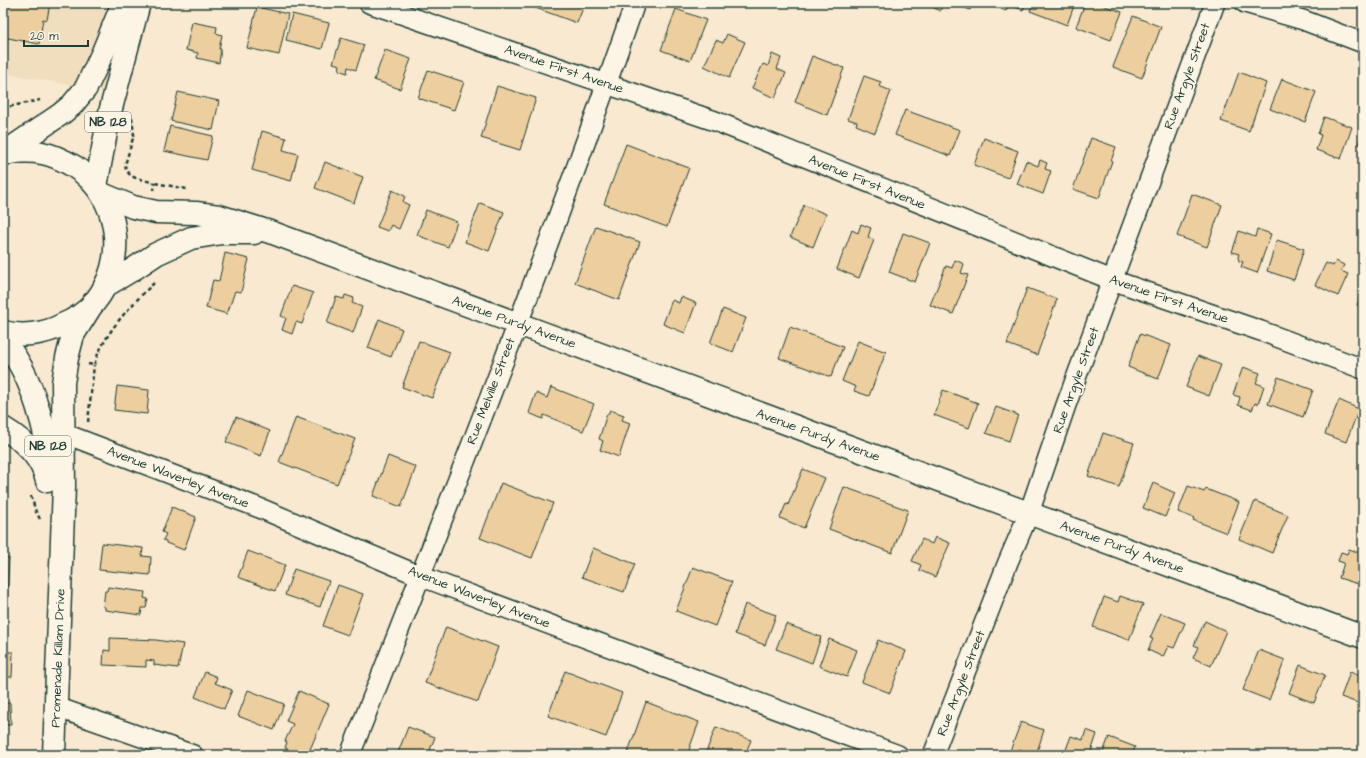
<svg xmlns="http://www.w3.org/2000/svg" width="1366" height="758" font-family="'Architects Daughter',sans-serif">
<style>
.built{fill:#f1debe}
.building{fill:#edce9f;stroke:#1f3d34}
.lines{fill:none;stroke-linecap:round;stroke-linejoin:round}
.minor-casing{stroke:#1f3d34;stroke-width:22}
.tertiary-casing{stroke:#1f3d34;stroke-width:25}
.primary-casing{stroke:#1f3d34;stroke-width:25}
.path{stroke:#1f3d34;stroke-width:2.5;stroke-dasharray:4 3;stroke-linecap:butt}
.minor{stroke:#fcf5e5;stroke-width:19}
.tertiary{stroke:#fcf5e5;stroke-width:22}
.primary{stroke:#fcf5e5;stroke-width:22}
.labels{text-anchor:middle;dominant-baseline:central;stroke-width:3.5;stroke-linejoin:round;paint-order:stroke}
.shield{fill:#fcf5e5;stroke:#617469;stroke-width:1}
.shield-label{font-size:12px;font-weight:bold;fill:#1f3d34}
.street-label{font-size:13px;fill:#1f3d34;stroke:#fcf5e5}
</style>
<rect width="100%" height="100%" fill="#f8e9d0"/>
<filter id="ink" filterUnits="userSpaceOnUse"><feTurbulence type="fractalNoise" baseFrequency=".025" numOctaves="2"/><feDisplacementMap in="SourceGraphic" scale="8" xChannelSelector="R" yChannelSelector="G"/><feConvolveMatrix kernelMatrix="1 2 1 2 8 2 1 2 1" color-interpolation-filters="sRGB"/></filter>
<g filter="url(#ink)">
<path class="built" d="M3,3H142L121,94L3,73Z"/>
<g class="building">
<path d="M3,3H50L47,20L43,19L39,44L3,37Z"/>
<path d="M522,3H585L577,23Z"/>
<path d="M925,3H943L940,11Z"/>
<path d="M953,3H973L970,10Z"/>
<path d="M998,3H1026L1023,10L1009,5L1006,11L996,7Z"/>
<path d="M1033,3H1075L1067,25L1030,11Z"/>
<path d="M1085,3H1103L1102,5L1122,12L1111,40L1076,27Z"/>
<path d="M257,7L288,14L279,55L247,48Z"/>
<path d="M676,9L706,20L690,61L661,50Z"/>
<path d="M292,14L329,23L322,49L286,40Z"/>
<path d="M1133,16L1161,27L1142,78L1113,67Z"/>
<path d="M192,22L217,27L216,33L222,35L219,49H221L219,63L197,58L198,53L186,50Z"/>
<path d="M727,34L745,42L729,78L704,66L716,40L723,43Z"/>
<path d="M341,38L364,45L356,70L348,67L347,73L339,70L340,65L333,63Z"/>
<path d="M385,50L411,59L400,89L374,80Z"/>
<path d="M772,54L781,58L777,69L786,73L775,98L752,88L763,64L768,66Z"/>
<path d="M812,56L844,68L827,115L795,102Z"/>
<path d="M428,70L464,82L454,110L418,98Z"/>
<path d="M1239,72L1266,83L1249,131L1221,121Z"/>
<path d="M864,76L881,82L879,86L891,91L875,133L856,125L857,122L848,119Z"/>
<path d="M1282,79L1316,92L1305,122L1270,109Z"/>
<path d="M497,86L536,98L520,150L481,138Z"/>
<path d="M178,92L219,101L213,130L171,121Z"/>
<path d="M905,110L960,130L950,156L895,135Z"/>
<path d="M1324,117L1352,127L1341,159L1316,150L1321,135L1318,134Z"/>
<path d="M170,126L213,136L207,160L164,151Z"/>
<path d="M262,131L286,138L283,150L298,154L291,181L252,170Z"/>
<path d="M1363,132V146L1358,144Z"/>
<path d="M984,138L1018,151L1008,178L974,165Z"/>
<path d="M1091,138L1116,147L1111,161H1112L1099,198L1073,189Z"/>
<path d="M626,144L689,168L667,227L604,204Z"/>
<path d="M1040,160L1047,163L1045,169L1051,171L1043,194L1017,184L1026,161L1038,166Z"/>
<path d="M325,162L363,177L354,203L315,188Z"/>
<path d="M392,190L405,196L403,202L409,205L399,229L391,225L388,231L377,227Z"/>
<path d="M1192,194L1222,205L1207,247L1177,236Z"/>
<path d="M480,203L504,212L489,251L465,242Z"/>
<path d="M804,205L826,214L813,247L790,237Z"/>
<path d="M426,210L457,222L448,247L417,235Z"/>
<path d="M861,224L871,228L868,237L874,240L859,278L837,269L852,230L858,233Z"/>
<path d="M596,226L640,242L619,300L575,283Z"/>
<path d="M1257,229L1271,234L1257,273L1241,267L1243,262L1239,261L1238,257L1239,254L1232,252L1239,231L1255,237Z"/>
<path d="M903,233L930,243L915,282L889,272Z"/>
<path d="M1277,240L1304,249L1294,280L1267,271Z"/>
<path d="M225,253L249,259L241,292L235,291L227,314L206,308L213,280L219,281Z"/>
<path d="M955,260L964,264L961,273L968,275L953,314L930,305L946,266L952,268Z"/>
<path d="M1336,261L1344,265L1341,271L1348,274L1338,296L1315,285L1326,263L1333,266Z"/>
<path d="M292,286L313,293L302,324L296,322L292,334L282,330L286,318L281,316Z"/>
<path d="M1027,288L1057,299L1037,355L1007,344Z"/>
<path d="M1363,289V308L1357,305Z"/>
<path d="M345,295L354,298L352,303L362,307L353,333L327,323L336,297L344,299Z"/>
<path d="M681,297L696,303L685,333L663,324L672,300L679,303Z"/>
<path d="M723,309L746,318L733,352L710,343Z"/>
<path d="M379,319L402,329L391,357L368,348Z"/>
<path d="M790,327L843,347L831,377L779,358Z"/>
<path d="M1140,334L1171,345L1158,379L1128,367Z"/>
<path d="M419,341L450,352L432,398L402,387Z"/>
<path d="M858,341L886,352L869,396L854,391L856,387L842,381Z"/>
<path d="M1198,356L1221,365L1209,396L1186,387Z"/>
<path d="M1243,367L1260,373L1256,383L1264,386L1258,404L1255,403L1252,410L1238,405L1240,397L1233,395Z"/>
<path d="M1278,377L1313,390L1303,417L1268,404Z"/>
<path d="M117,386L149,390L147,414L114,410Z"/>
<path d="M551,387L594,404L583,431L544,415L543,419L529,413L536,393L547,398Z"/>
<path d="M943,390L978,403L969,428L934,415Z"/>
<path d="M1339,400L1359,409L1346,442L1325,434Z"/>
<path d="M996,407L1018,415L1009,441L986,433Z"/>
<path d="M610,410L624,415L622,420L630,423L619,457L600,450L603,441L599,439L607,414H608Z"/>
<path d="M236,417L270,431L261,456L226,442Z"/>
<path d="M296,417L355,439L337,484L279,462Z"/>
<path d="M1103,433L1134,443L1119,487L1088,476Z"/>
<path d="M388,456L416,467L401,507L373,496Z"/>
<path d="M803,469L825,478L804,528L780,518L786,504L788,505Z"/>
<path d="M501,483L553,503L532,558L480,538Z"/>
<path d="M1153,483L1175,493L1165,517L1143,508Z"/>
<path d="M1188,486L1204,492L1206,489L1239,502L1227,533L1193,520L1194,518L1178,512Z"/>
<path d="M844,487L908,510L892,553L829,529Z"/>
<path d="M1255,501L1288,515L1272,553L1239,539Z"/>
<path d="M172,507L196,517L184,550L166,543V541L163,540L166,534L162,532Z"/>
<path d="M935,537L950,543L935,577L919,570L921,565L912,561L922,539L932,544Z"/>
<path d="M102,543L143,548L142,556L151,557L150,575L99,570Z"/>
<path d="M593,548L635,564L624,592L582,577Z"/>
<path d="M1349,549L1363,554V579L1361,585L1339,578L1344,563L1338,561L1341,552L1347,554Z"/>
<path d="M248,551L285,565L275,591L238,577Z"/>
<path d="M3,558H9L7,596H3Z"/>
<path d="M693,567L732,582L715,626L676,611Z"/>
<path d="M294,569L329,581L320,607L285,595Z"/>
<path d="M338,585L363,594L348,635L323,626Z"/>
<path d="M108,587L145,592L144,598L148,599L146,608H142L141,615L105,610V607H103L105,591H107Z"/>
<path d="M1120,596L1143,604L1129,640L1093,627L1104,597L1118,602Z"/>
<path d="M745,604L776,615L765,645L735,634Z"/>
<path d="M1161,613L1185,623L1174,648L1168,646L1163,657L1148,650L1153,639L1150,638Z"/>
<path d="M1205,621L1226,631L1211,666L1193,658L1198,647L1194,645Z"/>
<path d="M786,624L821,637L812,663L776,649Z"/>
<path d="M446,627L498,647L478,702L425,683Z"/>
<path d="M110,638L156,640L183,644L178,668L154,665V661L146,660V667L103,665L104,650L110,651Z"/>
<path d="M829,639L857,650L847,677L819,666Z"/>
<path d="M878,640L906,651L890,693L862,682Z"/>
<path d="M1259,650L1285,660L1269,700L1243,690Z"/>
<path d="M3,652H13L12,677H3Z"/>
<path d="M1300,665L1325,675L1314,703L1289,693Z"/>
<path d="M565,671L622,693L606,737L548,716Z"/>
<path d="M205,672L217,677L215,683L232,690L224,709L195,697Z"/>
<path d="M1350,672L1363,677V705L1341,697Z"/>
<path d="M248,690L284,704L274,730L238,716Z"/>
<path d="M299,691L329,704L309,752L307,751L306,755H301L285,748L287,742L285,741L293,724L286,721Z"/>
<path d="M646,702L699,722L687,755H627Z"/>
<path d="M3,703H10L11,725H3Z"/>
<path d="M1021,722L1044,730L1036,755L1019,749L1017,753L1010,751Z"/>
<path d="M408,727L435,737L428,755H397Z"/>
<path d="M716,727L751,740L745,755H713L706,752Z"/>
<path d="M1086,730L1097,734L1090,755H1064L1071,736L1083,740Z"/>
<path d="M1109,737L1135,747L1132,755H1102Z"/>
</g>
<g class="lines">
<defs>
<g id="minor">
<path d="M369,3L715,121L1112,280L1261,331L1363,369"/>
<path d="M1245,3L1303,20L1363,43"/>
<path d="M63,433L262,509L420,576L898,755"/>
<path d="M56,707L193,755"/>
<path d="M350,755C448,506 547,256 635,3"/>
<path d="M933,755L1008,562L1029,513L1066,405L1215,3"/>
</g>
<g id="tertiary">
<path d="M102,194L133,207L156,212L196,213L219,216L273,233L1363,637"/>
<path d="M105,286L132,270L156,254L191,238L222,233H254"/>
</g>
<g id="primary">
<path d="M4,153L61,114L72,105L86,88L103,52L123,3"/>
<path d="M3,154C16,152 29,150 42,153C54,155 65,161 75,167C121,197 128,262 94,303C85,313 74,320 62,325C45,334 22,337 3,332"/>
<path d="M96,186L109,116L139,3"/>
<path d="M3,341C33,373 47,435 53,478"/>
<path d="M3,428C23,440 42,458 47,481"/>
<path d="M54,755L64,486L63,383L67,358L73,335L93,303"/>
</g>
</defs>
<use href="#minor" class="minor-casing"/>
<use href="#tertiary" class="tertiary-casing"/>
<use href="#primary" class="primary-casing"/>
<g class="path">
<path d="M3,108L40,100"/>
<path d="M132,118L134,135L125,165L126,170L131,176L136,178L155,183L154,190"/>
<path d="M155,183L187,189"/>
<path d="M88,364L94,365C104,333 130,306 154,283"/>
<path d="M88,422L94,365"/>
<path d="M31,496L36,512L40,519"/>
</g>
<use href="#minor" class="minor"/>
<use href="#tertiary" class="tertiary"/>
<use href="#primary" class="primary"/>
</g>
</g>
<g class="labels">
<g class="shield">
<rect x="85" y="112" width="46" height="20" rx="3"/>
<rect x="25" y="436" width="46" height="20" rx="3"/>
</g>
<g class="shield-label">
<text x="108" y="122">NB 128</text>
<text x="48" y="446">NB 128</text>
</g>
<g class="street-label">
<text transform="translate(564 69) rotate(19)">Avenue First Avenue</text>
<text transform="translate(1187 76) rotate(-70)">Rue Argyle Street</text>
<text transform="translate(867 182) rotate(22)">Avenue First Avenue</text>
<text transform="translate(1169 299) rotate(19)">Avenue First Avenue</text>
<text transform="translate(514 322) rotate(20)">Avenue Purdy Avenue</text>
<text transform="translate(1076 380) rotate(-70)">Rue Argyle Street</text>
<text transform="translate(491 391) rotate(-69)">Rue Melville Street</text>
<text transform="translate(818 435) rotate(20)">Avenue Purdy Avenue</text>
<text transform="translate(178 477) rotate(21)">Avenue Waverley Avenue</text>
<text transform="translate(1122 547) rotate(20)">Avenue Purdy Avenue</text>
<text transform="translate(479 597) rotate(21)">Avenue Waverley Avenue</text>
<text transform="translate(58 658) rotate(-88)">Promenade Killam Drive</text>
<text transform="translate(961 683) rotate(-69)">Rue Argyle Street</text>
</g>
</g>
<rect width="1366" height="758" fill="none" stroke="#fcf5e5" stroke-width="16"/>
<rect x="8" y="8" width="1350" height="742" fill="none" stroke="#1f3d34" stroke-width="1.5" filter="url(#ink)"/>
<path d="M24 40v6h64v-6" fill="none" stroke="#1f3d34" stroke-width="2"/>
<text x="30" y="40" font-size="12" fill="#1f3d34" stroke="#fcf5e5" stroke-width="3" paint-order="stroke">20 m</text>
</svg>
